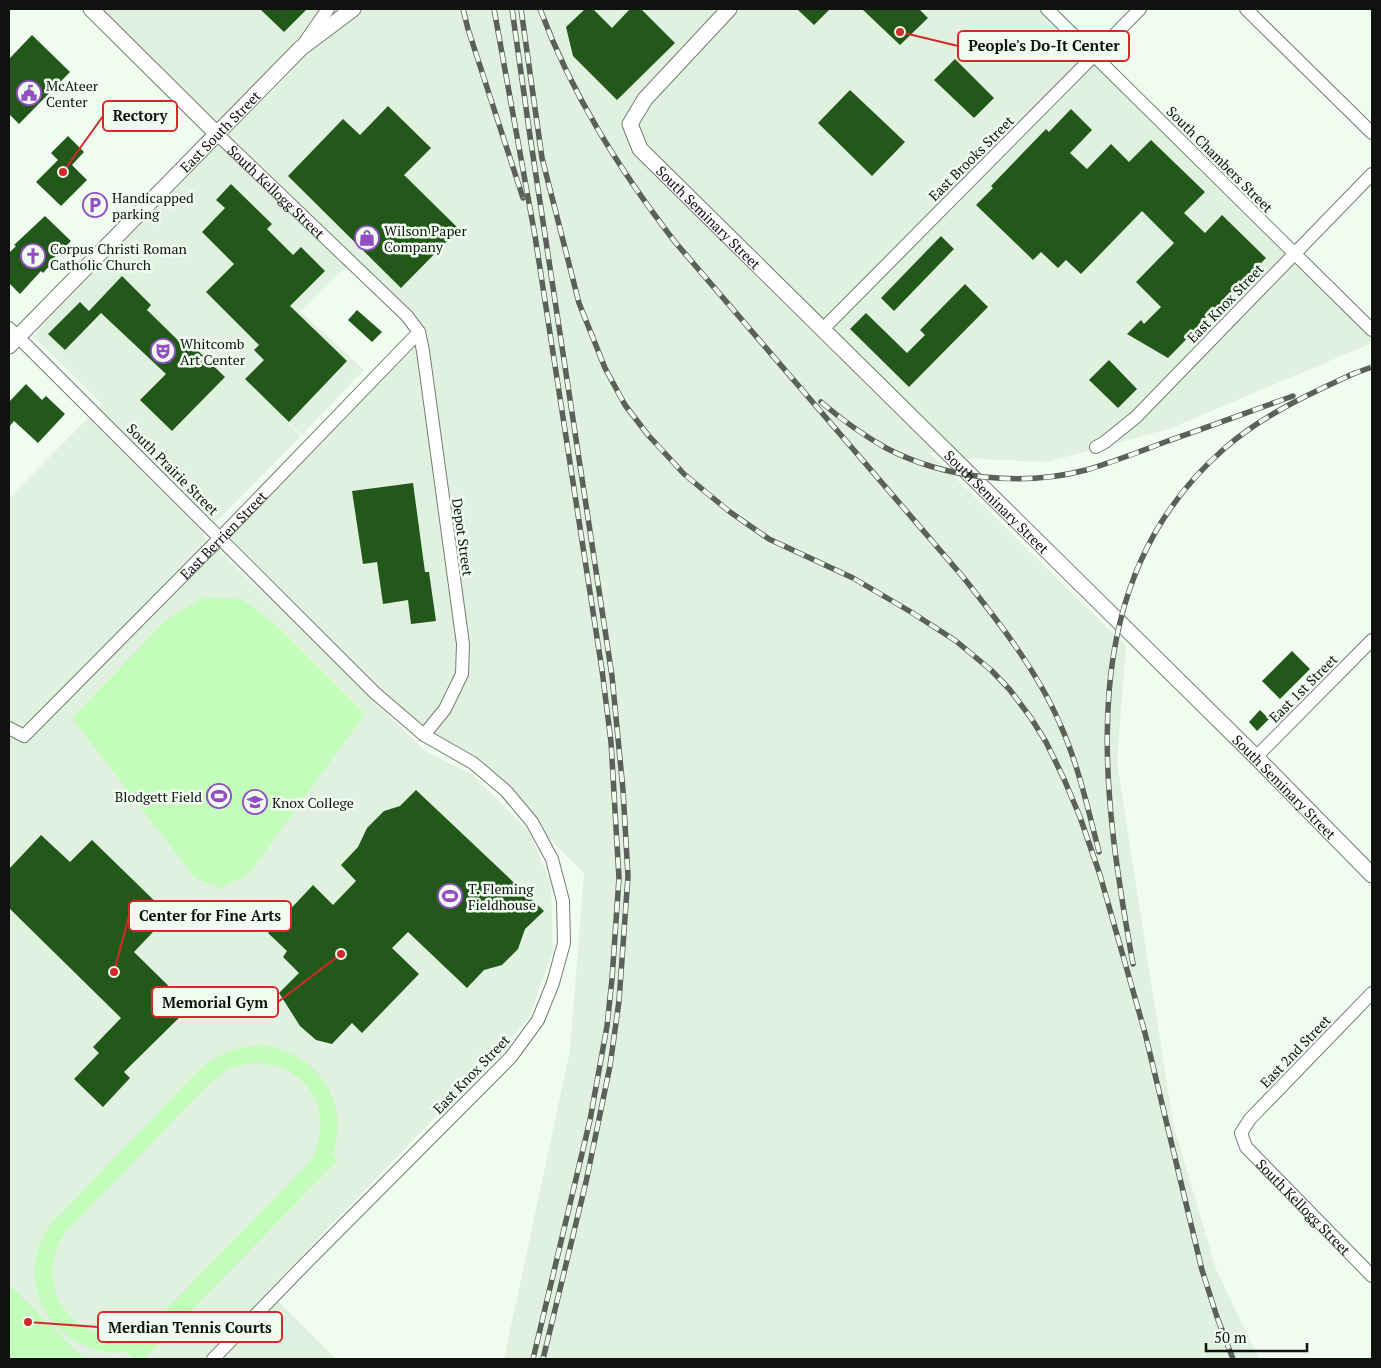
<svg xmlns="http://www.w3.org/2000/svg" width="1381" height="1368" font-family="'PT Serif',serif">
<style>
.built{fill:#e1f1df}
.pitch{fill:#c4fdbb;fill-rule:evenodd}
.building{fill:#22591a}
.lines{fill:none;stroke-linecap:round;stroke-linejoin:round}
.minor-casing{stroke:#747d73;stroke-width:14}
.tertiary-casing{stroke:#747d73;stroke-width:17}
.minor{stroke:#fff;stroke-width:12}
.tertiary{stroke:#fff;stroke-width:15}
.rail-casing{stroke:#5b605a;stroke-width:5.5}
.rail{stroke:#f1fcf0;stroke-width:4;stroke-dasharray:11;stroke-linecap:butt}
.labels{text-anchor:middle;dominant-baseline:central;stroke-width:5;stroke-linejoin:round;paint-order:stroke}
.poi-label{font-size:14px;fill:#0f120e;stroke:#f1fcf0;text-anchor:start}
.street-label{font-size:14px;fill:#0f120e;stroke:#f1fcf0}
.leader{fill:none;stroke:#d62828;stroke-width:2}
.callout-dot{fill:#d62828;stroke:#f1fcf0;stroke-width:2}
.callout{fill:#f1fcf0;stroke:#d62828;stroke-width:2}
.callout-label{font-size:15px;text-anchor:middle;font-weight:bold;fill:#0f120e}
</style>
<rect width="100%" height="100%" fill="#f1fcf0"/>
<path class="built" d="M91,9H1047L1372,330V343L1169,429L1047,462L952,458L929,452L1126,646L1117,762L1173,1123L1216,1269L1259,1359H504L570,1050L584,873L532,822L506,790L424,735L220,538L418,332L350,263L301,312L364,370L302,435L268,403L301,436L203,535L425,751L473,775L528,830L551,883L553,952L528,1020L268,1291L336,1359H9V498L102,404L33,336L124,240L353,9L216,133Z"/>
<g class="pitch">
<path d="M204,597L241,599L275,624L365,714L249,874L222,888L196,879L72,718L167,619Z"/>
<path d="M263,1045C319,1055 350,1099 333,1155L338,1160L144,1359H134L127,1352C77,1357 31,1317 35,1266C36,1251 42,1238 49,1226L199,1070C219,1053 238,1046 263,1045ZM251,1063C307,1062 338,1112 310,1162L153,1323C90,1362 26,1297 64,1234L211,1082L229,1069Z"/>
<path d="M9,1285L85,1359H9Z"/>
</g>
<g class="building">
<path d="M260,9H307L284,32Z"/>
<path d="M585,9H593L612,28L630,9H641L675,43L617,100L573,56L566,27Z"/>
<path d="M797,9H830L814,25Z"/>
<path d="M862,9H919L928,18L900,45Z"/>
<path d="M32,35L70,72L19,124L9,114V59Z"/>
<path d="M955,59L994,98L974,118L934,80Z"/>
<path d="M850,90L905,142L872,176L818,123Z"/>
<path d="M388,106L431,148L404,175L459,229L401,288L288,176L343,119L360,135Z"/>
<path d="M1071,109L1092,130L1070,153L1087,169L1111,144L1129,162L1151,140L1205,192L1184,213L1205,233L1222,215L1266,258L1168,358L1127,334L1141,320L1144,324L1161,307L1136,282L1174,243L1142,211L1081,274L1066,260L1058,268L1041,252L1033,260L976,205L993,188L991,186L1046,129L1049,132Z"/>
<path d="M68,136L84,152L72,165L87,180L61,206L36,182L58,160L51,153Z"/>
<path d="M231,184L272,224L267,229L293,255L301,247L325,271L290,306L347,361L289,422L245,379L264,360L254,350L259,345L206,292L234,264L202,232L225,208L216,200Z"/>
<path d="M45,216L71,241L54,258L55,260L43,273L41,271L20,294L9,283V253L16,246L14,245Z"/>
<path d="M941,236L954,249L894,311L881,298Z"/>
<path d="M122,276L151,305L147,310L189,351L194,347L225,377L172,431L140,400L166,374L101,313L65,350L48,334L80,302L89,311Z"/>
<path d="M965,284L988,307L909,387L850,329L866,313L907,353L925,335L920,330Z"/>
<path d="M357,310L382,332L372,342L348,320Z"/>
<path d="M1109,360L1137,389L1118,408L1089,380Z"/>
<path d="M26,384L42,400L46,396L65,414L38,443L14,421L9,427V402Z"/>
<path d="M413,483L425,572H429L436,621L411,624L408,600L383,604L377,562L363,564L352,491Z"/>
<path d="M1292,651L1310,669L1280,699L1262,681Z"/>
<path d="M1260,710L1269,719L1257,731L1249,722Z"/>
<path d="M416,790L544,911L525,929L518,949L502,965L484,970L467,988L408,932L392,948L419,974L362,1033L352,1023L332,1044L316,1040L300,1026L279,993L299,973L283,957L287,951L268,933L313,885L333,905L356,881L341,865L358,847L367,828L384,811L400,806Z"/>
<path d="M41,835L70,862L92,840L169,915L134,952L190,1007L124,1072L130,1078L103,1107L74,1079L99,1053L93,1047L121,1018L9,908V869Z"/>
</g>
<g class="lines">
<defs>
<g id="minor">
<path d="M1047,9L1372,330"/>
<path d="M1246,9L1372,133"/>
<path d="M305,42L328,9"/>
<path id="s1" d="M216,133L407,316L419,332L423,351L463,644L462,674L445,709L424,735"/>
<path d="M9,328L375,693L424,735L473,763L506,791L532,822L552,859L563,901L564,943L553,983L538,1020L511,1057L303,1266L213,1359"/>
<path d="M823,329L1140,9"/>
<path d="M1096,447L1105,442L1136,417L1372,174"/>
<path id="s2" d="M9,728L24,736L220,538L419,332"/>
<path d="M1256,757L1372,640"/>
<path id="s3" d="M1372,993L1250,1119L1241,1133L1246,1147L1372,1276"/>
</g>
<g id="tertiary">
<path d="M91,9L216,133"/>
<path id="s4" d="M729,9L645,99L630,124L640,149L1256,757L1372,875"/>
<path id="s5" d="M9,346L301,48L353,9"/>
</g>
</defs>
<use href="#minor" class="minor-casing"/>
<use href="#tertiary" class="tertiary-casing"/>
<use href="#minor" class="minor"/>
<use href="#tertiary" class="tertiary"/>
<defs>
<g id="rail">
<path d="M463,9L468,29L523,198"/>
<path d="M494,9L535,236L602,670L611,742L619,878L612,979L607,1026L590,1120L533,1359"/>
<path d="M512,9L530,136L612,676L623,790L628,876L619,1001L610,1066L586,1182L543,1359"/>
<path d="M521,9L542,158L579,303L605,368L625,405L648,435L673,462L684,474L730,512L769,539L853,578L911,612L956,641L992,671L1010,690L1031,718L1046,742L1064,779L1080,817L1100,875L1145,1033L1202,1270L1217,1317L1233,1359"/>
<path d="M540,9C572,95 619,169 675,242L963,577C998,621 1038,672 1060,724C1078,764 1088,809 1099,852"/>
<path d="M1350,375L1372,367"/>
<path d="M821,402C841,419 863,435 886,448C945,479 1022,487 1086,470C1113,462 1139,452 1165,442C1208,427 1251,411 1293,396"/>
<path d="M1133,964C1101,786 1071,582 1225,448C1263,415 1309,394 1355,373"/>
</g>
</defs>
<use href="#rail" class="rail-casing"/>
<use href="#rail" class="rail"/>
</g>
<defs>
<symbol id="civic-ring" viewBox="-11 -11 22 22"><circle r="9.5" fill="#f1fcf0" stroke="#924ec3" stroke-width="1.5"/><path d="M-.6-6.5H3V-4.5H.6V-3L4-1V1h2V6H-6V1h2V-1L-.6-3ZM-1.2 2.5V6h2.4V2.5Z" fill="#924ec3"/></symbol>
<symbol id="parking-ring" viewBox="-11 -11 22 22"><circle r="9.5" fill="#f1fcf0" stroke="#924ec3" stroke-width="1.5"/><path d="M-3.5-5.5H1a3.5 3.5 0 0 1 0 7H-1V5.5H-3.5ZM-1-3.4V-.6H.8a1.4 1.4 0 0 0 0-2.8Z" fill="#924ec3"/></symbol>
<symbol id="shop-ring" viewBox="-11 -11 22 22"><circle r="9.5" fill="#f1fcf0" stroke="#924ec3" stroke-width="1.5"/><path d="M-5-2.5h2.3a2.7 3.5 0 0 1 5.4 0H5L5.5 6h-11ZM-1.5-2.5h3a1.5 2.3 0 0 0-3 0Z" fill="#924ec3"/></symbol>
<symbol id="church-ring" viewBox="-11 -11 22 22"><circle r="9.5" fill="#f1fcf0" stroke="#924ec3" stroke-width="1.5"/><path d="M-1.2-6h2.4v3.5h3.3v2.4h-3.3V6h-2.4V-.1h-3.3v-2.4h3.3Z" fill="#924ec3"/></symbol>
<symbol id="theatre-ring" viewBox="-11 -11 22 22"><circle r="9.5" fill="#f1fcf0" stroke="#924ec3" stroke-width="1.5"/><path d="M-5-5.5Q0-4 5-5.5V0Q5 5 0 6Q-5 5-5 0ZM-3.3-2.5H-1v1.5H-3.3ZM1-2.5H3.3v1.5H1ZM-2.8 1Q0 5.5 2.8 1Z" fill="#924ec3"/></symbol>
<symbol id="stadium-ring" viewBox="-11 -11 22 22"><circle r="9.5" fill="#f1fcf0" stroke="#924ec3" stroke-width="1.5"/><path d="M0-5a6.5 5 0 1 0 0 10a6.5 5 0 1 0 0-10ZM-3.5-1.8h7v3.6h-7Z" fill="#924ec3"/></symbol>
<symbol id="university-ring" viewBox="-11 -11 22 22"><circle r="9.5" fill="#f1fcf0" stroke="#924ec3" stroke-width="1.5"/><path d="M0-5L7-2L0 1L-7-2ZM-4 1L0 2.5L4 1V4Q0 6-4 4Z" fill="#924ec3"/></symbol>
</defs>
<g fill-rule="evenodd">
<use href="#civic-ring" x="15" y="79" width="28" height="28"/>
<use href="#parking-ring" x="81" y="191" width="28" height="28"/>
<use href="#shop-ring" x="353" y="224" width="28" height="28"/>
<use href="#church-ring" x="19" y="242" width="28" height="28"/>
<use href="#theatre-ring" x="149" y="337" width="28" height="28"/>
<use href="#stadium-ring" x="205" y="782" width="28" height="28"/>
<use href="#university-ring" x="241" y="788" width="28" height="28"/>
<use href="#stadium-ring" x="436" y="882" width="28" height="28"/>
</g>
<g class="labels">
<g class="poi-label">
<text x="46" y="85">McAteer<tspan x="46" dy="16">Center</tspan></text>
<text x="112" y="197">Handicapped<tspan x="112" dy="16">parking</tspan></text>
<text x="384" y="230">Wilson Paper<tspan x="384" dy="16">Company</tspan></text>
<text x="50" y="248">Corpus Christi Roman<tspan x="50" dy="16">Catholic Church</tspan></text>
<text x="180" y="343">Whitcomb<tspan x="180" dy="16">Art Center</tspan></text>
<text x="202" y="796" text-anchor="end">Blodgett Field</text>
<text x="272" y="802">Knox College</text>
<text x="468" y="888">T. Fleming<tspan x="468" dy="16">Fieldhouse</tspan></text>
</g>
<g class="street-label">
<text stroke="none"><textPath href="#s5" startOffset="301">East South Street</textPath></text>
<text transform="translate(971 158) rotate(-45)">East Brooks Street</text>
<text transform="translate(1220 159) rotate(45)">South Chambers Street</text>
<text stroke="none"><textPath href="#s1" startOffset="84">South Kellogg Street</textPath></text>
<text stroke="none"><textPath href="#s4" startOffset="276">South Seminary Street</textPath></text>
<text transform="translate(1225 303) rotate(-46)">East Knox Street</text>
<text transform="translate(173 469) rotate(45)">South Prairie Street</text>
<text stroke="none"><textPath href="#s4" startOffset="681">South Seminary Street</textPath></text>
<text stroke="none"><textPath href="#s2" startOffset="300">East Berrien Street</textPath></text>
<text transform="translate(463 537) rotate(82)">Depot Street</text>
<text transform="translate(1303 688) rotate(-45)">East 1st Street</text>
<text stroke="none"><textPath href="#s4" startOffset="1086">South Seminary Street</textPath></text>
<text transform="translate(1295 1051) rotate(-46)">East 2nd Street</text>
<text transform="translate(471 1074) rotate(-46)">East Knox Street</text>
<text stroke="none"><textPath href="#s3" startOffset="290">South Kellogg Street</textPath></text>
</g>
</g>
<path class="leader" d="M900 32L958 46M63 172L103 116M114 972L129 916M341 954L278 1002M28 1322L98 1327"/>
<g class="callout-dot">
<circle cx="900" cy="32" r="5"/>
<circle cx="63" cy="172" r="5"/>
<circle cx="114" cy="972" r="5"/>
<circle cx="341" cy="954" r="5"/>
<circle cx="28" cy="1322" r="5"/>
</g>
<g class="callout">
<rect x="958" y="31" width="171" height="30" rx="5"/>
<rect x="103" y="101" width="74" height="30" rx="5"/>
<rect x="129" y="901" width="162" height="30" rx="5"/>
<rect x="152" y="987" width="126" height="30" rx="5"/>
<rect x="98" y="1312" width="184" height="30" rx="5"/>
</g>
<g class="callout-label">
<text x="1044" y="51">People's Do-It Center</text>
<text x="140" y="121">Rectory</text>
<text x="210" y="921">Center for Fine Arts</text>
<text x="215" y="1008">Memorial Gym</text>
<text x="190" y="1333">Merdian Tennis Courts</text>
</g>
<rect width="1381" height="1368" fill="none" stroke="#0f120e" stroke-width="20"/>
<path d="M1206 1343v8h101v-8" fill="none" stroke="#0f120e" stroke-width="2.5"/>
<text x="1214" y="1343" font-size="15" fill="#0f120e" stroke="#f1fcf0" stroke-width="4" paint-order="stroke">50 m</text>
</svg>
